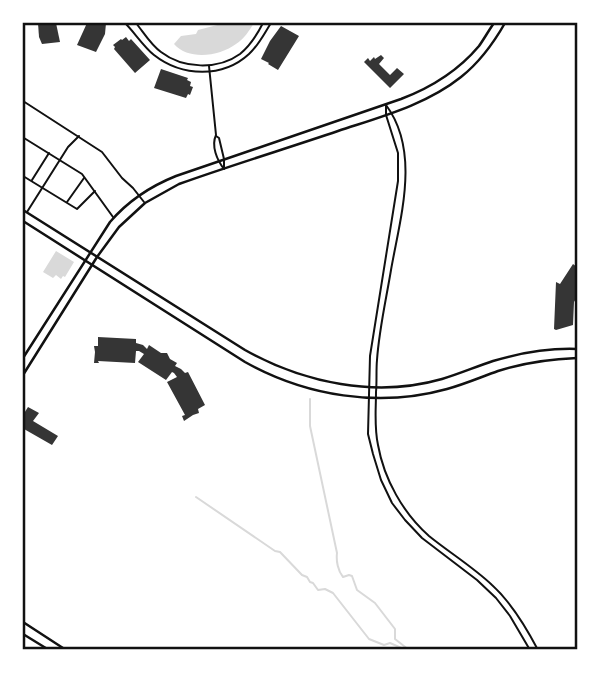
<svg xmlns="http://www.w3.org/2000/svg" width="600" height="673" font-family="'Playfair Display',serif">
<style>
.water{fill:#d9d9d9}
.lines{fill:none;stroke-linecap:round;stroke-linejoin:round}
.stream{stroke:#d9d9d9;stroke-width:2}
.building{fill:#353535}
.minor{stroke:#111;stroke-width:2}
.tertiary{stroke:#111;stroke-width:2}
.secondary{stroke:#111;stroke-width:2.5}
.neatline{fill:none;stroke:#111;stroke-width:2.5}
</style>
<rect width="100%" height="100%" fill="#fff"/>
<g class="water">
<path d="M225,23H254C249,31 244,39 236,44C220,56 189,61 174,44L181,36L196,34L198,30Z"/>
<path d="M56,251L74,262L65,277L63,276L61,279L56,275L53,278L43,272Z"/>
</g>
<g class="lines">
<g class="stream">
<path d="M310,399V426L337,553C336,561 338,571 343,577L349,575L352,576L357,590L375,603L395,629V639L409,650"/>
<path d="M196,497L275,551L280,552L302,575L307,577L310,582L313,583L318,590L325,589L333,593L369,639L384,645L390,643L406,650"/>
<path d="M410,650L415,649L419,650"/>
</g>
</g>
<g class="building">
<path d="M38,23H56L60,42L42,44L39,37Z"/>
<path d="M87,23H106L105,34L96,52L77,45Z"/>
<path d="M281,26L299,36L278,70L268,64L269,63L261,59L270,41Z"/>
<path d="M126,37L129,41L131,39L150,60L135,73L114,49L115,47L113,45L121,39L122,40Z"/>
<path d="M381,55L384,58L379,64L390,75L397,68L404,74L390,88L364,62L368,58L370,61L374,57L375,59Z"/>
<path d="M161,69L188,78L187,80L191,82L190,86L193,87L190,95L188,94L186,98L154,88Z"/>
<path d="M573,264L577,267V297L574,302L573,325L556,330L554,329L556,282L560,284Z"/>
<path d="M98,337L136,339V343L143,345L147,349L149,345L161,353H167L170,359L177,363L175,366L181,369L185,373L188,372L205,405L198,409L199,413L193,415L184,421L182,416L185,415L167,382L177,377L174,373L172,372L166,380L138,362L144,354L139,351H136L135,363L98,361L99,363H94L95,352L94,346H98Z"/>
<path d="M28,407L39,413L33,421L58,436L52,445L24,429L23,415Z"/>
</g>
<g class="lines">
<g class="minor">
<path d="M23,101L102,152L122,178L133,188L144,202"/>
<path d="M23,141L24,138L82,174L113,217"/>
<path d="M23,176L77,209L95,191"/>
<path d="M32,180L49,153"/>
<path d="M67,202L84,178"/>
<path d="M27,212L68,147L79,136"/>
</g>
<g class="tertiary">
<path d="M125,23C135,33 143,46 154,55C182,77 223,78 249,54C259,45 264,34 271,23"/>
<path d="M136,23C144,33 151,45 161,52C183,69 218,70 240,54C251,45 257,35 263,23"/>
<path d="M209,66L216,135C211,146 217,160 224,169"/>
<path d="M386,105C421,152 400,218 391,270C386,300 379,330 377,360C376,370 377,381 376,392C376,410 374,427 378,445C384,479 403,513 429,536C450,553 473,567 492,585C512,603 526,627 538,650"/>
<path d="M386,105V115L398,153V181L370,356L368,434L373,454L381,480L392,503L405,520L422,538L477,580L496,598L510,616L530,650"/>
<path d="M216,136L219,138L224,159V167"/>
</g>
<g class="secondary">
<path d="M23,210L245,350C304,383 376,398 442,379C459,374 475,367 493,361C520,353 549,348 577,349"/>
<path d="M23,221L245,362C306,396 379,408 447,389C465,384 481,377 498,371C523,363 551,359 577,358"/>
<path d="M23,358L110,222C128,201 151,186 176,176L401,99C430,88 458,71 479,46C484,39 489,30 494,23"/>
<path d="M23,375L97,257L119,227L145,203L179,184C232,165 285,149 338,131C380,117 426,105 461,77C480,62 493,44 505,23"/>
<path d="M23,622L66,650"/>
<path d="M23,634L49,650"/>
</g>
</g>
<rect width="600" height="673" fill="none" stroke="#ffffff" stroke-width="49"/>
<rect x="24" y="24" width="552" height="624" class="neatline"/>
</svg>
